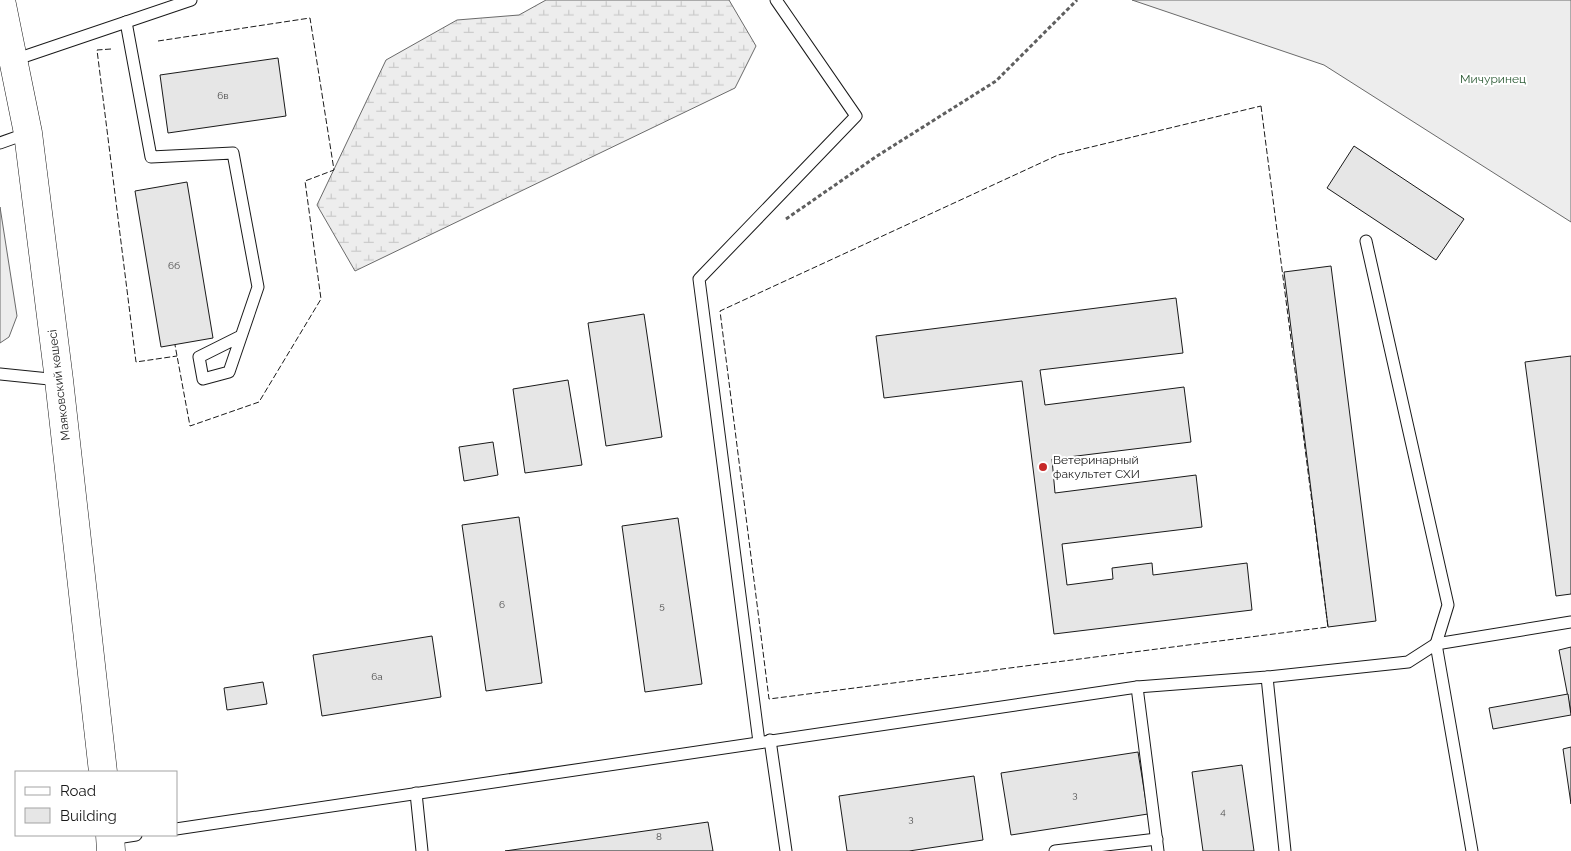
<svg xmlns="http://www.w3.org/2000/svg" width="1571" height="851" font-family="Raleway,sans-serif">
<style>
.built{fill:#ededed;stroke:#6a6a6a}
.wetland{fill:url(#wetland-marsh);stroke:#6a6a6a}
.building{fill:#e6e6e6;stroke:#1a1a1a}
.lines{fill:none;stroke-linecap:round;stroke-linejoin:round}
.service-casing{stroke:#1a1a1a;stroke-width:13}
.secondary-casing{stroke:#1a1a1a;stroke-width:29}
.path{stroke:#5f5f5f;stroke-width:3;stroke-dasharray:4 2.5;stroke-linecap:butt}
.service{stroke:#fff;stroke-width:11}
.secondary{stroke:#fff;stroke-width:28}
.fence{stroke:#1a1a1a;stroke-width:1;stroke-dasharray:6 2.5;stroke-linecap:butt}
.poi-dot{fill:#c62828;stroke:#fff;stroke-width:2}
.labels{text-anchor:middle;dominant-baseline:central;stroke-width:4;stroke-linejoin:round;paint-order:stroke}
.number-label{font-size:10px;fill:#4d4d4d}
.park-label{font-size:12px;fill:#2b5a34;stroke:#fff}
.street-label{font-size:12px;fill:#1a1a1a;stroke:#fff}
.poi-label{font-size:12px;fill:#1a1a1a;stroke:#fff;text-anchor:start}
</style>
<defs>
<pattern id="wetland-marsh" width="20" height="14" patternUnits="userSpaceOnUse" patternTransform="scale(1.25)"><rect width="20" height="14" fill="#ededed"/><path d="M1 5h8M5 5V1M11 12h8M15 12V8" fill="none" stroke="#cbcbcb"/></pattern>
</defs>
<rect width="100%" height="100%" fill="#fff"/>
<g class="built">
<path d="M1132,0H1571V222L1324,65Z"/>
<path d="M0,207L17,316L9,337L0,343Z"/>
</g>
<path class="wetland" d="M546,0H729L756,46L735,88L355,271L317,205L386,60L457,20L519,15Z"/>
<g class="building">
<path d="M278,58L286,116L168,133L160,75Z"/>
<path d="M1354,146L1464,219L1436,260L1327,188Z"/>
<path d="M187,182L213,338L161,347L135,191Z"/>
<path d="M1331,266L1376,621L1328,627L1284,272Z"/>
<path d="M1176,298L1183,353L1040,370L1045,405L1184,387L1191,442L1052,459L1055,493L1196,475L1202,527L1062,544L1067,585L1113,579L1112,568L1152,563L1153,575L1247,563L1252,610L1054,634L1022,381L884,398L876,336Z"/>
<path d="M644,314L662,437L606,446L588,323Z"/>
<path d="M1571,356V594L1556,596L1525,362Z"/>
<path d="M568,380L582,465L525,473L513,389Z"/>
<path d="M493,442L498,475L464,481L459,447Z"/>
<path d="M519,517L542,683L486,691L462,525Z"/>
<path d="M678,518L702,684L645,692L622,526Z"/>
<path d="M432,636L441,697L322,716L313,655Z"/>
<path d="M1571,647V713L1559,650Z"/>
<path d="M263,682L267,704L227,710L224,688Z"/>
<path d="M1568,694L1571,715L1493,729L1489,708Z"/>
<path d="M1571,747V804L1563,749Z"/>
<path d="M1138,752L1148,814L1011,835L1001,773Z"/>
<path d="M1242,765L1254,851H1203L1192,772Z"/>
<path d="M974,776L983,840L909,851H847L839,796Z"/>
<path d="M708,822L713,851H505Z"/>
</g>
<g class="lines">
<defs>
<g id="service">
<path d="M126,22L151,157L233,153L258,287L229,372L203,379L199,357L241,336"/>
<path d="M14,60L191,0"/>
<path d="M0,143L28,133"/>
<path d="M1366,241L1448,605L1436,644L1472,851"/>
<path d="M0,374L59,380"/>
<path d="M1267,677L1285,851"/>
<path d="M1137,687L1158,851"/>
<path d="M770,740L786,851"/>
<path d="M759,742L699,279L856,116L776,0"/>
<path d="M416,793L422,851"/>
<path d="M176,829L1137,687L1267,677L1408,662L1436,644L1571,622"/>
<path d="M110,839L136,835"/>
<path d="M1055,851L1157,839"/>
</g>
<g id="secondary">
<path d="M1,0L28,133L59,380L103,772"/>
<path d="M110,835L111,851"/>
</g>
</defs>
<use href="#service" class="service-casing"/>
<use href="#secondary" class="secondary-casing"/>
<path class="path" d="M786,219L877,156L996,81L1077,0"/>
<use href="#service" class="service"/>
<use href="#secondary" class="secondary"/>
<g class="fence">
<path d="M158,41L310,18L334,170L305,181L321,299L259,402L190,426L175,345"/>
<path d="M111,49L97,50L136,362L177,356"/>
<path d="M1261,106L1328,627L769,699L720,311L1058,155Z"/>
</g>
</g>
<circle class="poi-dot" cx="1043" cy="467" r="5"/>
<g class="labels">
<g class="number-label">
<text x="223" y="95">6в</text>
<text x="174" y="265">6б</text>
<text x="502" y="604">6</text>
<text x="662" y="605">5</text>
<text x="377" y="676">6а</text>
<text x="1075" y="794">3</text>
<text x="1223" y="811">4</text>
<text x="911" y="818">3</text>
<text x="659" y="836">8</text>
</g>
<g class="park-label">
<text x="1493" y="79">Мичуринец</text>
</g>
<g class="street-label">
<text transform="translate(59 385) rotate(-97)">Маяковский көшесі</text>
</g>
<g class="poi-label">
<text x="1053" y="460">Ветеринарный<tspan x="1053" dy="14">факультет СХИ</tspan></text>
</g>
</g>
<rect x="15" y="771" width="162" height="65" fill="#ffffff" stroke="#a3a3a3"/>
<rect x="25" y="787" width="25" height="8" fill="#ffffff" stroke="#a3a3a3"/>
<text x="60" y="796" font-size="15" fill="#1a1a1a">Road</text>
<rect x="25" y="808" width="25" height="15" fill="#e6e6e6" stroke="#a3a3a3"/>
<text x="60" y="821" font-size="15" fill="#1a1a1a">Building</text>
</svg>
